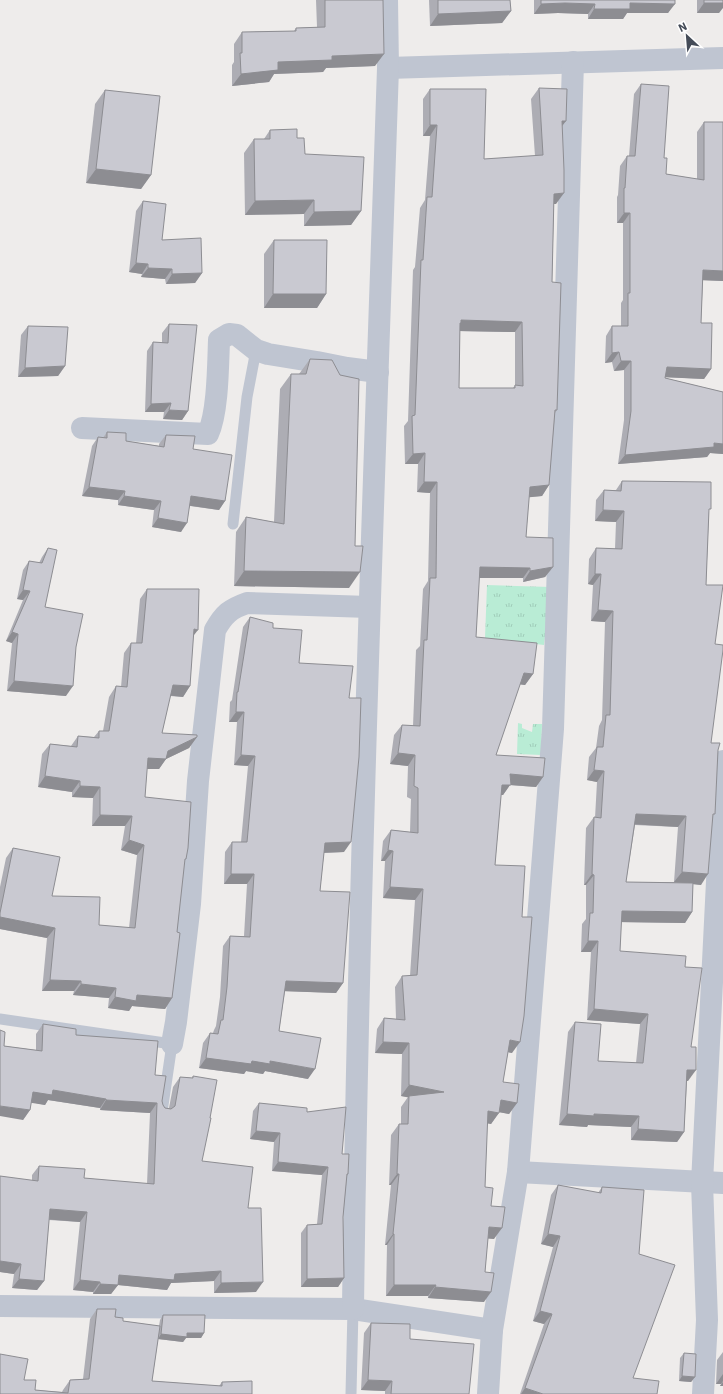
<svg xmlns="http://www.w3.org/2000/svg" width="723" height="1394" font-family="'IBM Plex Sans',sans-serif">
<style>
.grass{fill:url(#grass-tufts)}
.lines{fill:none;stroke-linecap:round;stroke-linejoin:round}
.lane{stroke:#bfc5d1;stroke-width:11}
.street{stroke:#bfc5d1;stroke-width:22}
.wall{fill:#adadb4;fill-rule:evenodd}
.shaded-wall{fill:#8d8d92}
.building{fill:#c9c9d1;stroke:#8d8d92;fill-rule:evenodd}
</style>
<defs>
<pattern id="grass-tufts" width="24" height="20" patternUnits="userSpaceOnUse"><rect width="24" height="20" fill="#b9ecd5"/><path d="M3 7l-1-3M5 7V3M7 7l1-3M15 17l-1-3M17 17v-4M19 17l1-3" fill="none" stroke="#a0ccb9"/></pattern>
</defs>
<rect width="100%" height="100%" fill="#eeeceb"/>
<g class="grass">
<path d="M487,585L551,587L544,645L485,638Z"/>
<path d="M518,723L522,724V728L532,732L533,724H542L541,755L517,754Z"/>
</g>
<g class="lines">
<g class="lane">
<path d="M233,524L247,397L256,350"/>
<path d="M0,1019L172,1044L162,1112"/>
<path d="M351,1394L353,1309"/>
</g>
<g class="street">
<path d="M388,68L723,58"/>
<path d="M82,428L208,434C218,412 218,366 219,340L229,334L237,335L256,350L268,354L317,362L347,368L378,372"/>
<path d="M172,1044L176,1022L190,904L198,781L215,630C224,614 230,609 247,603L369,607"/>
<path d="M518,1172L723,1183"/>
<path d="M0,1306L353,1309L492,1330"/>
<path d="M353,1309C358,895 374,482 388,68L387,0"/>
<path d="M488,1394L492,1330L518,1172L553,729L573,62"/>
<path d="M703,1394L707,1320L702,1183L723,761"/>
</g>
</g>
<g class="wall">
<path d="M316,0H383L375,66L326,68L323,72L274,74L269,82L232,86V65L234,62V44L242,32L294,31L296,28L317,27Z"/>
<path d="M429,0H510L511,11L502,23L430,26Z"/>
<path d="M534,0H675L668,13H627L623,19H588V14L558,13L534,14Z"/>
<path d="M697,0H723L719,13H697Z"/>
<path d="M641,84L664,158L666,174L697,179V132L704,122H723V281L703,280L701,323L711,369L704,379L665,377V378L723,392V454L710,453L707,457L618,464L624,420V370L614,371L612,362L605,363L606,336L612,326H621V303L623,300V223H617V197L618,195L620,166L627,156H629L634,94Z"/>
<path d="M539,88L566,121L562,126L556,204H554L552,282L557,410L555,413L549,485L542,496L529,497L526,537L553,567L545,577L523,582V578H479L476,637L533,674L525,685L520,684L496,755L543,777L536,787L510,785L503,795H501L495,865L512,1053L508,1052L503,1082L517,1103L509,1114L499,1112L491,1124L487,1123L485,1187L491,1206L494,1239L488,1238L485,1272L484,1302L428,1298V1296H386L387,1245H385L391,1185H389L391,1135L399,1124H401V1107L408,1097L401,1096L402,1054L375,1053L377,1029L384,1018L396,1019L395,987L402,976H410L415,900L383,898L385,861H381L383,841L391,830L410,832L411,799L407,797L408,766L390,764L394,735L402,725L413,726L416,650L420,646L423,589L428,581L430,493L417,492L418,464H405L404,426L408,421L413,270L415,267L420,208L425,200L430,136H423V99L430,89L484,159L535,156L531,99ZM460,331L515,332V385L513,388H459Z"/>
<path d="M105,90L151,175L141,189L86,183L95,104Z"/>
<path d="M270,130L297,138L305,154L361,211L351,225L304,226V214L245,215L244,153L254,139H264Z"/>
<path d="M143,201L162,240L202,273L195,283L166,284L165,279L141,277L142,274L129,272L136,211Z"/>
<path d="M274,240L326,294L317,308H264V254Z"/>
<path d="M169,324L188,411L182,420L163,419L164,412H145L147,351L153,342L162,343V333Z"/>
<path d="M28,326L65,366L58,376L18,377L21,335Z"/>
<path d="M310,359L355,546L349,588L234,586L236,532L246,517L274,522L280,389L291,374H299Z"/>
<path d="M107,432L126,441L159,446V444L166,435L193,449L225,501L219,510L190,506L181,532L152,527L154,510L118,505V500L82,496L92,446L98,437L103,438Z"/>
<path d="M622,481L709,512L706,585L715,644L711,743L718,750L713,817L701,885L693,884L692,912L685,923L621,922L620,951L685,967L691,1047L688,1081H687L684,1132L677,1142L631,1140V1127L588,1125L587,1127L559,1125L568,1032L575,1022L598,1061L636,1063L640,1024L587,1020L591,952H581L582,924L586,919V885H584L586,828L594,817L595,818L597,782L587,780L589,757L596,748L599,726L602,720L605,622L591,621L593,585L588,584L589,559L596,548L615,549L616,522L595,521L596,500L604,490H616ZM635,825L678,827L674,882H626Z"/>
<path d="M48,548L45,607L66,696L7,691L12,643L6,641L23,600L17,599L23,570L29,561L39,563L42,557Z"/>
<path d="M147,589L193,636L190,686L183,697L170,696L162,733L197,737L189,748L166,759L159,769H147L145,797L184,862L177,932L172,998L165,1009L132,1006L129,1011L108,1008L109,998L73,995L74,991H42L47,938L0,929V887L6,858L13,848L52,896L99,925L129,928L137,855L121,850L125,826H92L93,798L72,797V792L38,787L42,754L50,744L71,746L78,736L94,737L99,731H103L109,697L116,686L121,687L124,653L131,643H136L140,599Z"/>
<path d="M250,617L273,628L299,663L349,698L344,852L324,853L320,891L343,983L336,993L285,991L279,1031L308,1079L265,1071L263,1074L246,1071L244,1074L199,1068L203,1043L210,1033H213L214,1030L216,1026L220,997L223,946L230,936H244L247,884H224L225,852L232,842H241L248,766L234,765L237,722H229L230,702L232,700L243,627Z"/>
<path d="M43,1024L76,1035L155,1075L163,1105L165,1108H169L173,1087L180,1077L192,1078L193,1076L202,1161L248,1208L256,1292L214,1293V1281L171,1283L167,1290L118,1285L111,1294H93V1292L73,1290L80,1222L49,1220L44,1281L37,1290L12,1288L14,1274L0,1272V1176L32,1181V1175L39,1166L84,1178L147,1184L150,1113L100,1110V1108L48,1100L45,1105L31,1102L30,1110L23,1120L4,1046L36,1050V1034Z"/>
<path d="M259,1103L307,1112L342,1154L348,1174L347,1176L343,1217L344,1278L338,1287H301V1233L307,1225L317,1224L322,1175L272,1171L274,1142L250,1139L253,1111Z"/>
<path d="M558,1185L598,1193L602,1187L639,1254L633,1378L657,1394H520L544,1324L533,1321L553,1247L541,1244L551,1195Z"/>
<path d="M97,1309L123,1321L159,1326L160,1320L163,1315L204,1333L201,1338H186L183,1342L158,1339L152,1381L219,1386L222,1382L252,1394H0L24,1380L35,1390L62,1392L63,1390L70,1380L83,1379L90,1319Z"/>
<path d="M371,1323L410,1339L469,1394H385V1391L361,1390L364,1333Z"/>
<path d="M723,1352V1386H720L721,1384H716L717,1360Z"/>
<path d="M684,1353L695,1377L691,1382L679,1381L680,1358Z"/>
</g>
<g class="shaded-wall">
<path d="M565,3L595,4L588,14L558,13L534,14L541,4Z"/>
<path d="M630,3L675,4L668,13H627L623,19H588L594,9Z"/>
<path d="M704,3H723V8L719,13H697Z"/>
<path d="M511,11L502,23L430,26L438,14Z"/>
<path d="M384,54L375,66L326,68L323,72L274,74L269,82L232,86L241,74L278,62L332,56Z"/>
<path d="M562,121H566L558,131Z"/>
<path d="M430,125H437L430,136H423Z"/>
<path d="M96,169L151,175L141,189L86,183Z"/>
<path d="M564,193L556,204H547L554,194Z"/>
<path d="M314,200L304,214L245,215L255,201Z"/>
<path d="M361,211L351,225L304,226L314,212Z"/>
<path d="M624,213H630L623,223H617Z"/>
<path d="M136,263L148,264L142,274L129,272Z"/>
<path d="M148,268L172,269L165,279L141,277Z"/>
<path d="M703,270L723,271V281L696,280Z"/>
<path d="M202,273L195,283L166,284L172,274Z"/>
<path d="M273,294H326L317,308H264Z"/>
<path d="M461,320L522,322L515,332L456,331Z"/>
<path d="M619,352L612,362L605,363L612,353Z"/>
<path d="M621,361H631L624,370L614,371Z"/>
<path d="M65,366L58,376L18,377L25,368Z"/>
<path d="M667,367L711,369L704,379L660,377Z"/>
<path d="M171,403L164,412H145L151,404Z"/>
<path d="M169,410L188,411L182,420L163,419Z"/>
<path d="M714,443L723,444V454L710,453L707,457L618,464L625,455Z"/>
<path d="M425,453L418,464H405L413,454Z"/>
<path d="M424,482H437L430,493L417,492Z"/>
<path d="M549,485L542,496L522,498L530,487Z"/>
<path d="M89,487L125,491L118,500L82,496Z"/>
<path d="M124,496L161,501L154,510L118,505Z"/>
<path d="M191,496L225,501L219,510L185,505Z"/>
<path d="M603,510L624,511L616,522L595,521Z"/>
<path d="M158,518L187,523L181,532L152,527Z"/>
<path d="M480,567L530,568L523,578H472Z"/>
<path d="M553,567L545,577L523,582L530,571Z"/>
<path d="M244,571L360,572L349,588L234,586Z"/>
<path d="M595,574H601L593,585L588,584Z"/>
<path d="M23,590L30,591L23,600L17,599Z"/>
<path d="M598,610L613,611L605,622L591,621Z"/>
<path d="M194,629L198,630L190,640Z"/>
<path d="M12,632L18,634L12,643L6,641Z"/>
<path d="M524,673L533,674L525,685L516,684Z"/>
<path d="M14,681L73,686L66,696L7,691Z"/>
<path d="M173,685L190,686L183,697L165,695Z"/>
<path d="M236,712H244L237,722H229Z"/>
<path d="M197,737L189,748L166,759L159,769H140L148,758L168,751Z"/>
<path d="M398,753L415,755L408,766L390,764Z"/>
<path d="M241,755L255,756L248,766L234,765Z"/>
<path d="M594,770L604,771L597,782L587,780Z"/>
<path d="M510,774L543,777L536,787L510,785L503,795H495Z"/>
<path d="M45,776L80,781L72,792L38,787Z"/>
<path d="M80,786L100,787L93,798L72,797Z"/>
<path d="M636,814L686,816L678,827L629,824Z"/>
<path d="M100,815L132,816L125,826H92Z"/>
<path d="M129,840L144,845L137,855L121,850Z"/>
<path d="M351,842L344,852L318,853L325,843Z"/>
<path d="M388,850L393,851L385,861H381Z"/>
<path d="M682,872L708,874L701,885L674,882Z"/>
<path d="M231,874H254L247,884H224Z"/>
<path d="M592,874L594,875L586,885H584Z"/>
<path d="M390,887L423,889L415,900L383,898Z"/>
<path d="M622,911L692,912L685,923L614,922Z"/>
<path d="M0,917L55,928L47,938L0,929Z"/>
<path d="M588,941H598L591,952H581Z"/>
<path d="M50,980L81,981L74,991H42Z"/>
<path d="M286,981L343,983L336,993L279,991Z"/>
<path d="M81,984L116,988L109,998L73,995Z"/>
<path d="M137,995L172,998L165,1009L132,1006L129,1011L108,1008L115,997Z"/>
<path d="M594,1009L648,1014L640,1024L587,1020Z"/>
<path d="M510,1040L520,1042L512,1053L502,1051Z"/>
<path d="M383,1042L409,1043L402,1054L375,1053Z"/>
<path d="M206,1058L252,1061H270L315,1069L308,1079L265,1071L263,1074L246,1071L244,1074L199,1068Z"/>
<path d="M687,1070H696L688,1081L680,1080Z"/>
<path d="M409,1085L444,1092L436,1103L401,1096Z"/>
<path d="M53,1090L106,1099L100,1108L48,1100L45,1105L26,1102L33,1092Z"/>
<path d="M106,1100L157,1103L150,1113L100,1110Z"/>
<path d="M501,1100L517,1103L509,1114L493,1111Z"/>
<path d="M0,1106L30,1110L23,1120L0,1116Z"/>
<path d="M488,1111L499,1113L491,1124L480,1122Z"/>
<path d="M567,1114H594L639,1116L631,1127L588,1125L587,1127L559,1125Z"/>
<path d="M638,1129L684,1132L677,1142L631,1140Z"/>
<path d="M256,1131L280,1133L274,1142L250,1139Z"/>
<path d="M278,1162L328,1167L322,1175L272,1171Z"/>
<path d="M397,1174H399L391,1185H389Z"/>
<path d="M50,1209L87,1212L80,1222L43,1219Z"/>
<path d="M489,1227L502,1228L494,1239L481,1238Z"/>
<path d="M393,1234H394L387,1245H385Z"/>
<path d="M548,1234L560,1236L553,1247L541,1244Z"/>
<path d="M0,1261L21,1264L14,1274L0,1272Z"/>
<path d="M221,1271L214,1281L171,1283L167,1290L118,1285L111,1294H93L100,1284L119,1275L175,1274Z"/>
<path d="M344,1278L338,1287H301L307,1279Z"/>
<path d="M19,1279L44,1281L37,1290L12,1288Z"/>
<path d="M80,1280L100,1282L93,1292L73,1290Z"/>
<path d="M263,1282L256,1292L214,1293L221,1283Z"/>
<path d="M394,1285H436L428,1296H386Z"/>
<path d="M435,1287L491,1292L484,1302L428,1298Z"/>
<path d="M540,1311L552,1314L544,1324L533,1321Z"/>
<path d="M187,1333H204L201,1338H186L183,1342L158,1339L161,1334Z"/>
<path d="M723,1374V1381L721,1384H716Z"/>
<path d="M682,1376L695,1377L691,1382L679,1381Z"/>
<path d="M368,1380L392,1381L385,1391L361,1390Z"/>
<path d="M723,1382V1386H720Z"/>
<path d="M525,1388L543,1394H521Z"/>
</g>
<g class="building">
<path d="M325,0H383L384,54L332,56V60L278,62V70L241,74L240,53H242V32L296,31V28L325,27Z"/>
<path d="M438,0H510L511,11L438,14Z"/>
<path d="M541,0H675V4L630,3V9H594L595,4L565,3L541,4Z"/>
<rect x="704" y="0" width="19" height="3"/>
<path d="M641,84L669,86L664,158H667L666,174L704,180V122H723V271L703,270L701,323H712L711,369L667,367L665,378L723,392V444L714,443V447L625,455L631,411V361H621L619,352L612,353V326H628V293H630V213H624V188H625L627,156H635Z"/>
<path d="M539,88L567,89L566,121H562L564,170V193L554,194L552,282L561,283L557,410H555L549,485L530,487L526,537L553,538V567L530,571V568L480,567L476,637L537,643L533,674L524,673L496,755L545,758L543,777L510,774L511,785H502L495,865L525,866L522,917H532L524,1016L520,1042L510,1040L503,1082L519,1084L517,1103L501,1100L499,1113L488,1111L485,1187L493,1188L491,1206L505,1207L502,1228L489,1227L485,1272L494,1273L491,1292L435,1287L436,1285H394V1234H393L399,1174H397L399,1124H408L409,1096L444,1092L409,1085V1043L383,1042L384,1018L405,1020L402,976L417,975L423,889L390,887L393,851L388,850L391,830L418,833V788L414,786L415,755L398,753L402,725L420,726L424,640H427L430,578H436L437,482H424L425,453L413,454L412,416L415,415L421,260H423L427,197H432L437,125H430V89H486L484,159L543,155ZM461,320L522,322L523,386L515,385V388H459L460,323H461Z"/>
<path d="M105,90L160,96L151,175L96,169Z"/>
<path d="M297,129V138H304L305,154L364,157L361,211L314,212V200L255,201L254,139H270V130Z"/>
<path d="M143,201L166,204L162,240L201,238L202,273L172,274V269L148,268V264L136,263Z"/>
<path d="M274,240H327L326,294H273Z"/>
<path d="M169,324L197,325L188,411L169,410L171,403L151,404L153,342L168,343Z"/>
<path d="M28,326L68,327L65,366L25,368Z"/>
<path d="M310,359L332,360L340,375L359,379L355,546H363L360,572L244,571L246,517L284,524L291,374H306Z"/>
<path d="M107,432L126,433V441L164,447L166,435L195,436L193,449L232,455L225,501L191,496L187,523L158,518L161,501L124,496L125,491L89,487L98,437L107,438Z"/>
<path d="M622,481L711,482V509H709L706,585H723L715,644L723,645V650L711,743H720L718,750L715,814H713L708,874L682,872L686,816L636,814L626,882L693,883L692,912L622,911L620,951L686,956L685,967L702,968L691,1047H696V1070H687L684,1132L638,1129L639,1116L594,1114V1116L567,1114L575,1022L601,1024L598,1061L643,1063L648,1014L594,1009L598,941H588L590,913H593L594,875L592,874L594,817L601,818L604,771L594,770L597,747H603L606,715H610L613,611L598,610L601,574H595L596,548L622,549L624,511L603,510L604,490L621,491Z"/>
<path d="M48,548L57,550L45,607L83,614L76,647L73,686L14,681L18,634L12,632L30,591L23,590L29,561L42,563Z"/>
<path d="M147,589H199L198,630L194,629L190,686L173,685L162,733L197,735V737L168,751L166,759L148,758L145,797L191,802L188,848L186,859H185L177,932L180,933L172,998L137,995L136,1001L115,997L116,988L81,984V981L50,980L55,928L0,917V913L13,848L60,857L52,896L100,897L99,925L135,928L144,845L129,840L132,816L100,815V787L80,786V781L45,776L50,744L77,747L78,736L99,738V731H109L116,686L127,687L131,643H142Z"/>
<path d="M250,617L273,623V628L302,630L299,663L353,666L349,698H361L359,757L351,842L325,843L320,891L350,892L343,983L286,981L279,1031L321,1038L315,1069L270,1061V1064L252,1061L251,1064L206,1058L210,1033L218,1034L221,1020H223L227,987L230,936L250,937L254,874H231L232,842H247L255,756L241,755L244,712H236L237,692H238Z"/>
<path d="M43,1024L76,1029V1035L158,1041L155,1075L166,1076L162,1101L163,1105L165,1108L171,1109L175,1106L180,1077L193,1078V1076L217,1080L210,1118H211L202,1161L253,1167L248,1208H261L263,1282L221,1283V1271L175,1274L174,1280L119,1275L118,1285L100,1284V1282L80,1280L87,1212L50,1209L44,1281L19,1279L21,1264L0,1261V1176L38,1181L39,1166L85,1169L84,1178L154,1184L157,1103L106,1100V1099L53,1090L52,1095L33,1092L30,1110L0,1106V1030L5,1032L4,1046L42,1051Z"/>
<path d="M259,1103L307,1108V1112L346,1107L342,1154H349L348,1174H347L343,1217L344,1278L307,1279V1225L322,1224L328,1167L278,1162L280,1133L256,1131Z"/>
<path d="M558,1185L601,1193L602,1187L644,1190L639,1254L675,1265L633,1378L659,1381L657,1394H543L525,1388L552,1314L540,1311L560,1236L548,1234Z"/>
<path d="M97,1309H116L115,1317L123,1318V1321L160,1326L152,1381L222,1386V1382L252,1381V1394H0V1354L28,1359L24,1380H36L35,1390L68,1393L70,1380L89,1379Z"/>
<path d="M163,1315H205L204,1333H187V1337L161,1334Z"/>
<path d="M371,1323L410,1324V1339L474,1344L469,1394H391L392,1381L368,1380Z"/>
<path d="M684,1353L696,1354L695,1377L682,1376Z"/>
</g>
<g transform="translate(687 36) rotate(334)" stroke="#ffffff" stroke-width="3" paint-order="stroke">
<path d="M0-3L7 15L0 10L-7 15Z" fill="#454c58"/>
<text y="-6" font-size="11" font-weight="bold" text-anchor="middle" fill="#454c58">N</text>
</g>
</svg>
